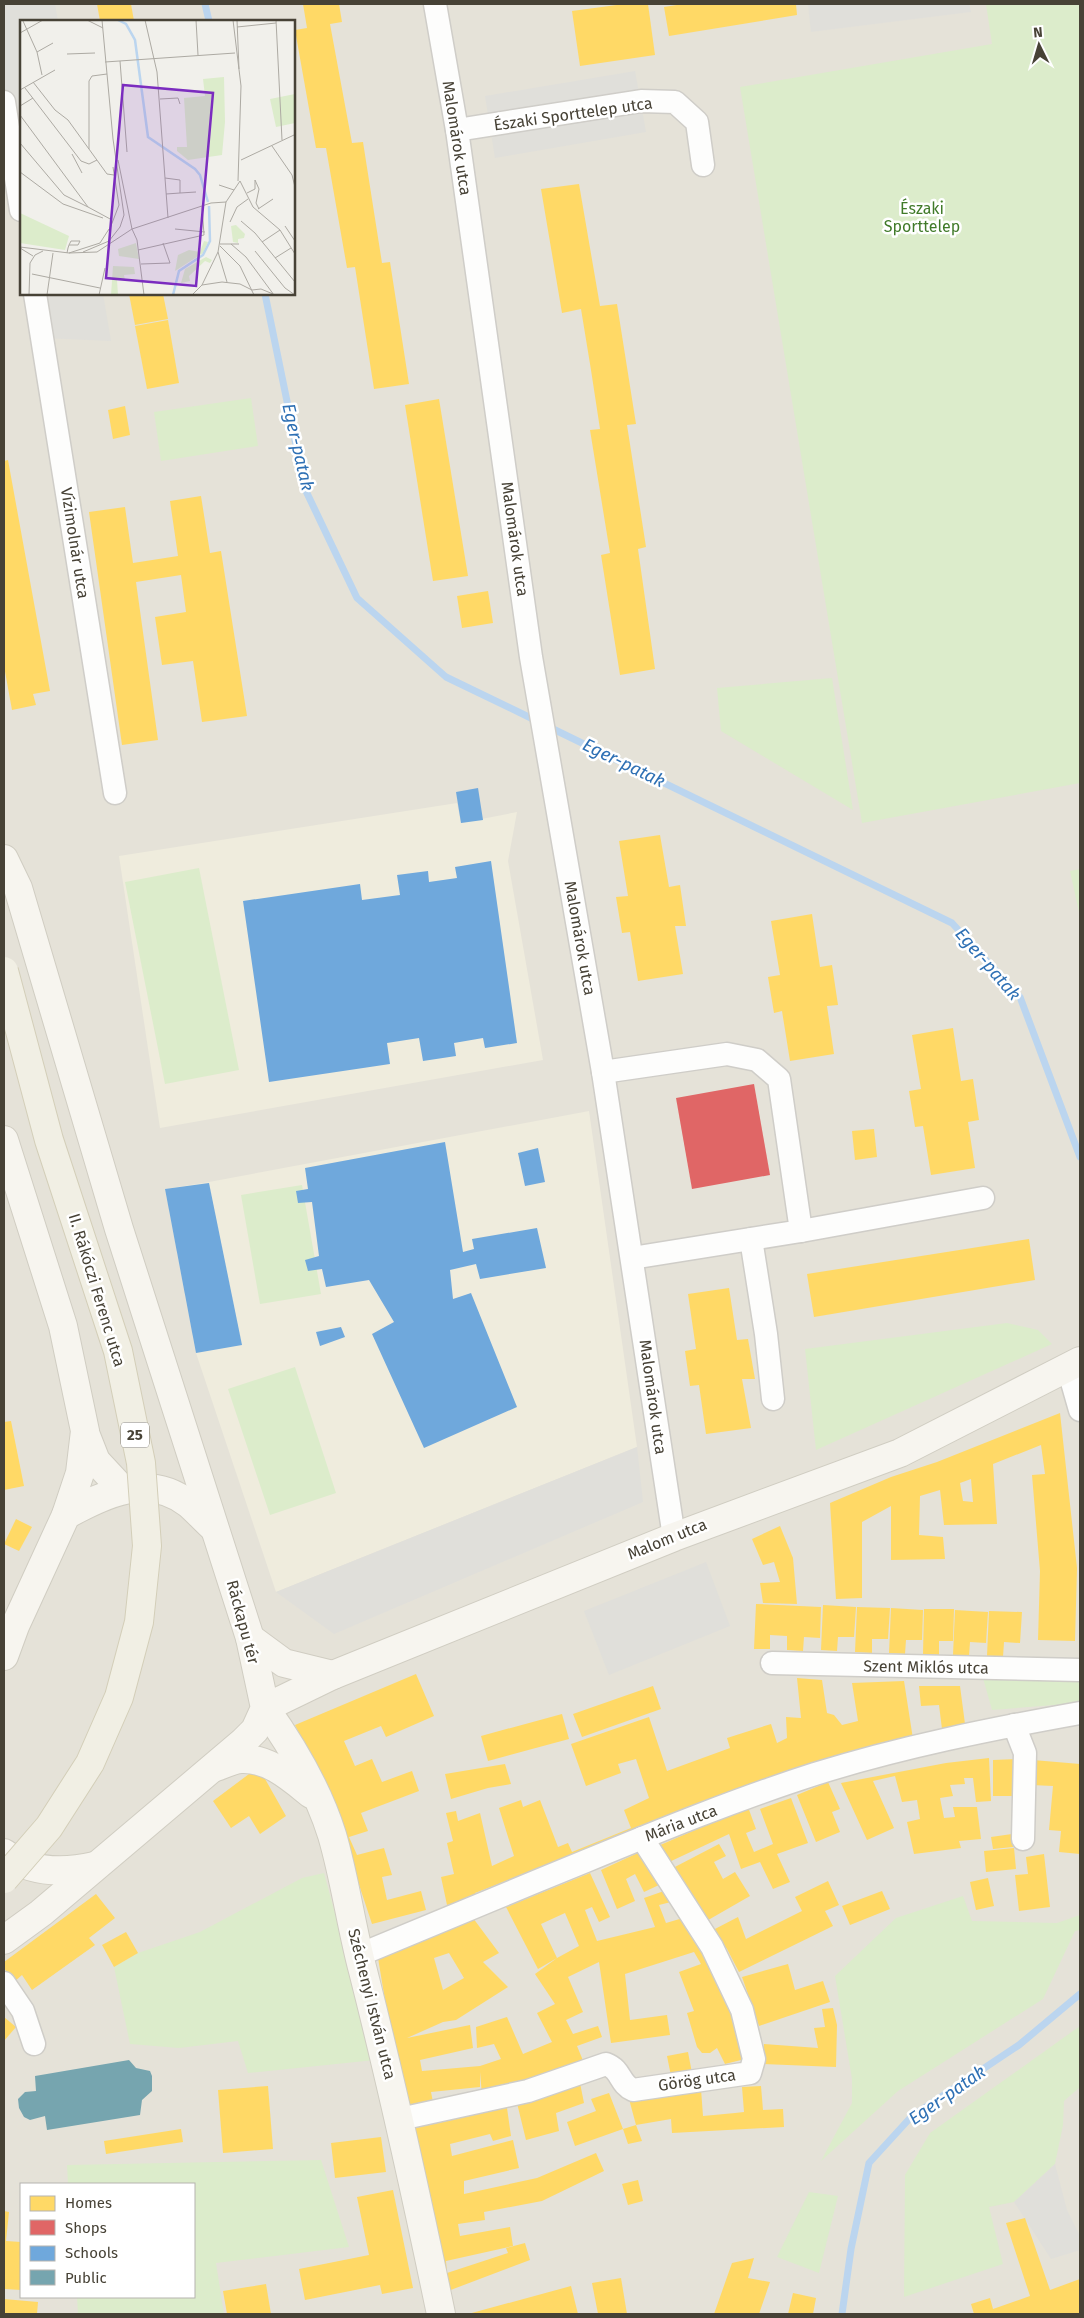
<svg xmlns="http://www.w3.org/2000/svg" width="1084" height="2318" font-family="'Fira Sans',sans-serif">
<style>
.residential{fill:#e5e2d8;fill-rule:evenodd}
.education{fill:#efecdd}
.green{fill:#dceccb}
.parking{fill:#e0dfda}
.homes{fill:#ffd966;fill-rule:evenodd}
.shops{fill:#e06666}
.schools{fill:#6fa8dc}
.public{fill:#76a5af}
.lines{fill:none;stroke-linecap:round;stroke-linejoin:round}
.stream{stroke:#bbd5ef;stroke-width:7}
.street-casing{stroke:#cfcdc8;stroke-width:25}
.secondary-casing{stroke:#d0cdc2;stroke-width:30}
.street{stroke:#fdfdfc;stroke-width:22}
.secondary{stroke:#f7f5ef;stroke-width:28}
.primary-bridge-casing{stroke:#d3ceb8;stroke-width:30;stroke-linecap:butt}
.primary-bridge{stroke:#f1efe4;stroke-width:28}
.labels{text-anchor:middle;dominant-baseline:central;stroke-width:5;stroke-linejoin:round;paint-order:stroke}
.shield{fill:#fff;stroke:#7e7b72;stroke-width:1}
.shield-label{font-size:15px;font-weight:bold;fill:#474236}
.street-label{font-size:16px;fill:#474236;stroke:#fff}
.park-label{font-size:16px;fill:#407a29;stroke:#fff}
.water-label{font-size:18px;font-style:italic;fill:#2e70b4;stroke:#fff}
.inset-river{fill:none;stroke:#bbd5ef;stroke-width:2.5}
.inset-road{fill:none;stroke:#adaaa3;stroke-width:1}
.view{fill:#7b2cbf;fill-opacity:0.15;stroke:#7b2cbf;stroke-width:2.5}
.inset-edge{fill:none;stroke:#474236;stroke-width:2.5}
</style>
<rect width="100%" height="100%" fill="#f1f0eb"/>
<path class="residential" d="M4,4H1080V2314H4ZM21,21H294V294H21ZM21,2184H194V2297H21Z"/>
<g class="education">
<path d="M457,803L461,823L517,812L508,861L543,1060L160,1128L119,856Z"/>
<path d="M589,1111L637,1447L276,1592L196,1353L165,1189L209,1182Z"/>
</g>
<g class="green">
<path d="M986,4H1080V783L862,823L740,87L992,44Z"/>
<path d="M251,398L258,446L161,461L154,412Z"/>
<path d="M832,678L853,810L721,731L717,688Z"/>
<path d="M199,868L239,1070L165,1084L125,882Z"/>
<path d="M1080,869V917L1070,871Z"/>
<path d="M302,1185L321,1294L260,1304L241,1195Z"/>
<path d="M1007,1323L1038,1330L1052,1344L816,1450L805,1349Z"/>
<path d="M295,1367L336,1493L270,1515L228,1389Z"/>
<path d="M983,1678L1080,1682V1703L992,1710Z"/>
<path d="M324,1873L375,2060L248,2073L238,2041L179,2048L130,2044L114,1967L138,1953L200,1932L302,1878Z"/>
<path d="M963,1896L972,1921L1057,1923L1080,1915V1930L1075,1931L1043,1999L898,2091L821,2161L852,2103V2079L835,1976L896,1918Z"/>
<path d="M1080,2026V2087L1064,2101L1063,2125L1055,2164L1014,2202L989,2207L1003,2264L904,2297L905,2175L930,2133Z"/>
<path d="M321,2160L349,2247L216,2263L224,2314H78L77,2297H194V2184H68L67,2165Z"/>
<path d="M809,2192L838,2196L819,2273L777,2257Z"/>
</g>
<g class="parking">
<path d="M4,4H55L58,21H21V210L4,102Z"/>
<path d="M808,4H969L971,12L811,32Z"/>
<path d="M635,71L646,132L495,158L485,96Z"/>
<path d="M35,294H103L111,341L42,338Z"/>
<path d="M637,1447L643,1502L334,1634L276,1592Z"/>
<path d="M706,1562L730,1626L609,1675L584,1611Z"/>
<path d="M1055,2164L1067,2210L1080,2236V2250L1051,2259L1014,2202Z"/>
</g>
<g class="homes">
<path d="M97,4H131L134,21H100Z"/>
<path d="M303,4H339L342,22L330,24L352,143L363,142L382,263L390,262L409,384L374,389L355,267L347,268L326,148H316L295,30L307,28Z"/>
<path d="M624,4H648L655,55L580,66L572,11Z"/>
<path d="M683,4H796L797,15L669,36L664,7Z"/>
<path d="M579,184L600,306L617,304L636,424L627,425L646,547L638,549L655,669L620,675L601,555L610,553L590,430L600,429L591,370L581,309L562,313L541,189Z"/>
<path d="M129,294H163L168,319L135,325Z"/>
<path d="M168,320L179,383L147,389L135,326Z"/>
<path d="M439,399L468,576L433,581L405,405Z"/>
<path d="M125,406L130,435L113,439L108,410Z"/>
<path d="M8,460L50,691L33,694L36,705L12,710L4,666V461Z"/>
<path d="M201,496L210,553L221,551L247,716L202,722L193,661L162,665L155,617L186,612L181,575L136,582L158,740L122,745L89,512L125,507L133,563L178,556L170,501Z"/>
<path d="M488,591L493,623L462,628L457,596Z"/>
<path d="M660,835L669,887L680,885L686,926H675L683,974L638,981L630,932L622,933L616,897L628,896L619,841Z"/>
<path d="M812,914L820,967L832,965L838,1005L827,1006L834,1054L790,1061L782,1011L774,1013L768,977L780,975L771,921Z"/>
<path d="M953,1028L961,1081L973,1079L979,1120L968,1122L975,1168L931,1175L923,1126L915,1127L909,1091L921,1089L912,1035Z"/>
<path d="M874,1129L877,1157L855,1160L852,1131Z"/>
<path d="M1029,1239L1035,1280L814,1317L807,1274Z"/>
<path d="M729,1288L737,1340L748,1339L755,1379H742L751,1428L706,1434L699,1385L690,1386L685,1351L696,1349L688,1294Z"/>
<path d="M1060,1413L1077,1568L1075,1641L1038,1640L1040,1571L1032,1475L1045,1474L1041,1445L993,1464L997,1524L944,1525L940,1490L920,1496L919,1535L943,1537L945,1559L891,1560V1506L862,1522V1598L836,1599L830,1503L891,1477L937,1462ZM971,1479L973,1502L963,1501L960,1483Z"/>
<path d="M11,1421L24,1486L4,1490V1422Z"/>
<path d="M16,1519L32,1527L19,1551L4,1544Z"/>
<path d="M780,1526L793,1558L797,1604L763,1603L760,1583L780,1582L774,1562L763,1565L752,1539Z"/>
<path d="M756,1604L821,1607L820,1638L804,1637L803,1651L787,1650V1636L770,1635V1649H754Z"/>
<path d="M823,1605L856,1607L854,1637H838L837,1651L821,1650Z"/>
<path d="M857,1607L890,1608L888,1639H872V1653L855,1652Z"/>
<path d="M891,1608L923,1610L922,1640H906L905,1654L889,1653Z"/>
<path d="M924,1609H954L953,1641H939V1655L923,1654Z"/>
<path d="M955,1610L988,1612L986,1643L970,1642L969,1656L953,1655Z"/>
<path d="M989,1611L1022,1612L1020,1643L1004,1642L1003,1657L987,1656Z"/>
<path d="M416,1674L434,1716L386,1737L381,1726L344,1741L355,1766L372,1759L382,1782L412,1771L419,1791L361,1813L368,1831L349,1837L357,1855L384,1848L392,1875L382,1877L387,1900L421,1891L426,1910L372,1924L331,1800L295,1725Z"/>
<path d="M797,1678L822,1680L827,1713L834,1715L842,1725L858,1721L852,1683L904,1681L913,1739L808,1764L771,1778L475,1893L476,1898L447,1905L441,1877L454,1874L447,1843L453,1841L446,1813L456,1811L458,1821L480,1813L492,1866L514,1856L499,1808L521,1800L523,1807L540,1800L558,1847L568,1843L572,1852L631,1828L624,1810L649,1798L636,1759L618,1764L621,1773L586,1786L571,1744L649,1717L667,1771L730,1748L727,1738L771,1724L777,1743L787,1738L786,1717L801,1718Z"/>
<path d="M653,1686L661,1709L582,1737L573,1714Z"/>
<path d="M919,1686H960L965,1724L942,1729L939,1705L921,1706Z"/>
<path d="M562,1714L569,1739L488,1761L481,1736Z"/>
<path d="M989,1758L991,1801L976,1802L973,1778H964L965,1784L950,1785L953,1796L940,1798L944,1818L955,1817L953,1807H977L981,1839L959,1841L961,1848L914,1854L907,1822L920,1819L917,1800L902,1802L895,1776L873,1781L894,1828L867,1840L841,1783L946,1763Z"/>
<path d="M1017,1759V1796H993V1760Z"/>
<path d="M1033,1760L1080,1764V1854L1059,1852L1061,1831L1049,1830L1053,1786L1031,1785Z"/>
<path d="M505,1764L511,1784L488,1788L451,1799L445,1774Z"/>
<path d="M260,1770L286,1816L260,1834L249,1816L231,1828L213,1801L253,1771Z"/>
<path d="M828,1782L840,1809L832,1812L840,1832L816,1842L797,1795Z"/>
<path d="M791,1798L808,1843L777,1854L790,1882L773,1889L760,1862L741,1869L729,1834L667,1863L658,1846L748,1807L756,1829L746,1833L754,1852L773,1844L760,1809Z"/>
<path d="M1012,1834L1013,1847L993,1849L991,1837Z"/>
<path d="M719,1844L726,1856L714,1862L723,1879L735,1872L750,1896L703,1923L671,1869Z"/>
<path d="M1014,1848L1016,1869L986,1872L984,1851Z"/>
<path d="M642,1851L659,1885L644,1892L635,1874L626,1879L635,1901L617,1909L601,1870Z"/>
<path d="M1044,1854L1050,1907L1019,1911L1015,1875L1028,1874L1026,1857Z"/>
<path d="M590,1873L610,1917L599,1922L592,1907L585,1910L597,1941L655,1927L644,1898L664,1891L671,1902L659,1905L666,1923L683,1918L709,1960L727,2001L744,2054L741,2060L725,2064L717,2048L710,2053H702L697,2047L687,2013L694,2011L679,1972L701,1964L694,1952L625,1974L630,2020L667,2015L670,2035L611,2043L599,1962L568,1977L583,2012L566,2020L573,2034L598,2026L602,2037L577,2046L584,2063L482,2095L480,2072V2087L431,2092L434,2107L409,2111L392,2042L378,1958L473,1918L499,1953L483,1962L508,1987L456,2020L443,2022L407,2038L470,2025L473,2048L420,2060L422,2071L480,2066L501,2059L494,2044L477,2048L476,2027L507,2017L523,2054L552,2042L537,2013L555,2004L535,1974L557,1958L538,1969L506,1907ZM565,1913L579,1946L557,1958L541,1924ZM449,1953L464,1978L443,1990L434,1958Z"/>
<path d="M988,1878L994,1906L976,1910L970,1882Z"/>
<path d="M828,1881L839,1905L825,1911L833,1926L739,1972L727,1949L713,1930L738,1917L746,1939L802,1911L795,1897Z"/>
<path d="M882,1891L890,1909L850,1925L842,1906Z"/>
<path d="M96,1894L115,1918L89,1938L95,1945L32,1990L22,1975L14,1982L4,1968V1962Z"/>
<path d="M126,1932L138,1953L114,1967L102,1945Z"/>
<path d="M788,1964L795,1990L823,1981L830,2002L759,2026L742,1977Z"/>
<path d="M833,2008L837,2025L836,2067L763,2064L764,2044L818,2048L814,2028L825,2027L822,2009Z"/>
<path d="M4,2017L16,2027L4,2041Z"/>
<path d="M688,2052L692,2073L671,2076L667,2056Z"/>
<path d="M579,2078L584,2103L556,2113L559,2131L526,2140L516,2099Z"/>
<path d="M268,2086L273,2149L223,2153L218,2090Z"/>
<path d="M761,2086L763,2110L783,2109L784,2127L672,2133L671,2119L636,2125L629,2099L701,2089L703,2116L735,2113L744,2112L742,2087Z"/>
<path d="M609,2093L623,2129L575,2146L567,2122L596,2111L591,2099Z"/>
<path d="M506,2101L511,2136L493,2141L490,2134L450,2144L452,2156L513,2140L519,2168L464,2181V2194L537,2178L596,2153L604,2171L542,2201L484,2212L485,2220L458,2224L460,2236L510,2227L513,2246L446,2261L447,2273L508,2253L506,2248L525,2243L530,2260L448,2291L412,2125Z"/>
<path d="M636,2125L642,2141L628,2144L623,2129Z"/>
<path d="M181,2129L183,2142L106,2154L104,2141Z"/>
<path d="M381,2137L386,2172L335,2178L331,2143Z"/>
<path d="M638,2180L643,2201L628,2205L622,2184Z"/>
<path d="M393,2190L413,2288L382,2294L380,2285L305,2300L299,2269L369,2255L357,2197Z"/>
<path d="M4,2211L9,2212L6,2241L21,2242V2290L5,2289V2293Z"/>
<path d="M1025,2218L1050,2290L1080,2279V2314H974L971,2304L990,2298L993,2309L1030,2296L1006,2223Z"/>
<path d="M754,2258L748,2278L770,2282L759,2314H714L732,2263Z"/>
<path d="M621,2278L627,2314H598L592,2283Z"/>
<path d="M266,2284L271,2314H227L223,2291Z"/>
<path d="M571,2286L578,2314H468Z"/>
<path d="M793,2293L816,2298L813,2314H788Z"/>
<path d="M4,2299L38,2302L37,2314H4Z"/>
</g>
<path class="shops" d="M754,1084L770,1175L692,1189L676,1098Z"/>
<g class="schools">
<path d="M478,788L483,820L461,823L456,792Z"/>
<path d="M491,861L517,1043L485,1048L483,1038L454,1043L456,1056L423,1061L419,1038L387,1043L390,1064L269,1082L243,901L360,884L362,900L400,895L397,875L428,871L429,882L457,878L455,867Z"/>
<path d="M445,1142L463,1252L474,1249L472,1239L537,1228L546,1268L480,1279L476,1264L450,1270L453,1299L471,1293L517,1407L424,1448L372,1334L394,1322L369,1280L326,1287L322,1269L308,1271L305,1260L319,1256L312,1202L298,1203L296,1191L308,1189L305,1168Z"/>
<path d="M538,1148L545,1182L525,1186L518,1153Z"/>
<path d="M209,1183L242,1345L196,1353L165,1189Z"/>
<path d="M341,1327L345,1337L320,1346L316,1332Z"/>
</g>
<path class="public" d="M129,2060L136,2068L150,2071L152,2076V2091L142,2100L140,2115L47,2130L45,2116L30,2120L24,2117L19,2108L18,2099L25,2092L36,2091L35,2076Z"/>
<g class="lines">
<g class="stream">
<path d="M205,4L209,21"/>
<path d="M265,294L305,489L357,598L446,677L537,721"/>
<path d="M549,727L952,923L1020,997L1080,1157"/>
<path d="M842,2314L851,2249L869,2163L911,2117L1019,2045L1080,1994"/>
</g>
<defs>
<g id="street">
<path d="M435,4L457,130L531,657L603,1072L674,1537"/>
<path d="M4,102L21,210"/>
<path d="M457,130L641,101L675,102L697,122L703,165"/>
<path d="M35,294L115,793"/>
<path d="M603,1072L727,1054L757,1060L779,1079L801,1231L632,1258"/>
<path d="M801,1231L983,1198"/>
<path d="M751,1239L766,1334L773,1399"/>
<path d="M1068,1368L1080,1410"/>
<path d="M772,1663L1080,1670"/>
<path d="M1014,1725L1025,1753L1023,1839"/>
<path d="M359,1955C434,1924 510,1892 586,1861C661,1830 737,1799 815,1774C901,1747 991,1729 1080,1713"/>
<path d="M4,1983L23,2011L34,2044"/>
<path d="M400,2119L528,2091L606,2064C622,2070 619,2084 633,2090L750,2073L754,2059L742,2010L712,1947L642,1838"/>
</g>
<g id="secondary">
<path d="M4,859L18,888L119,1229L250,1638L265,1708L255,1730L243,1742L41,1913L4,1940"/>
<path d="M4,1140L63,1326L85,1431L80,1473L66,1515L15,1626L4,1656"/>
<path d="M85,1433L96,1461L122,1489"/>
<path d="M66,1515C105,1494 149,1472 189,1504C198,1512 206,1521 214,1528"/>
<path d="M250,1638L284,1663L333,1675"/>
<path d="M265,1708L333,1675L674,1537L900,1453L1080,1361"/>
<path d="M265,1708C292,1746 318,1790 332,1835C345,1879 351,1926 363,1971C392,2085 417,2199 441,2314"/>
<path d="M216,1767C224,1764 234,1759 242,1759C269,1758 291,1778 311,1794"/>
<path d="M4,1853C30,1873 64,1873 95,1866"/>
</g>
</defs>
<use href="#street" class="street-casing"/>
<use href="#secondary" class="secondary-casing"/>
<use href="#street" class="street"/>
<use href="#secondary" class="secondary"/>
<defs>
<path id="primary-bridge" d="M4,971L49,1140L118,1351L141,1463L147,1546L139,1622L119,1697L90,1763L49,1827L4,1879"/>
</defs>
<use href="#primary-bridge" class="primary-bridge-casing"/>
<use href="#primary-bridge" class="primary-bridge"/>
</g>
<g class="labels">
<rect class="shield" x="121" y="1422.5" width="28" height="25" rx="4"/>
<g class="shield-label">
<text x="135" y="1435">25</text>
</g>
<g class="street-label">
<text transform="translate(573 114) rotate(-8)">Északi Sporttelep utca</text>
<text transform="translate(457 138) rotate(81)">Malomárok utca</text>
<text transform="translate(515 539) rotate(82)">Malomárok utca</text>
<text transform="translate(75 543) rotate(81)">Vízimolnár utca</text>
<text transform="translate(580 938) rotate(80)">Malomárok utca</text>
<text transform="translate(97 1290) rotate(73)">II. Rákóczi Ferenc utca</text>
<text transform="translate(653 1397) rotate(82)">Malomárok utca</text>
<text transform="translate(667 1539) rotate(-22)">Malom utca</text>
<text transform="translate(243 1622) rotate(75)">Ráckapu tér</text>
<text transform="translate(926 1667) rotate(1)">Szent Miklós utca</text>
<text transform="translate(681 1823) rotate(-21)">Mária utca</text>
<text transform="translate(372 2004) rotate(76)">Széchenyi István utca</text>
<text transform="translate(697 2080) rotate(-8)">Görög utca</text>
</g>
<g class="park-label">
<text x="922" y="208">Északi<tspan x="922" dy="18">Sporttelep</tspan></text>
</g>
<g class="water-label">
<text transform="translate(298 447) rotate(77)">Eger-patak</text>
<text transform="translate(624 763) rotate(26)">Eger-patak</text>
<text transform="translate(988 964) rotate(49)">Eger-patak</text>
<text transform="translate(947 2095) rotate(-35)">Eger-patak</text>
</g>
</g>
<g transform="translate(20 20)">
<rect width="275" height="275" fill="#f1f0eb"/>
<path d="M204,57L205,102L202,135L168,140L157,131V127H167L164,78L185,76L183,59ZM275,74V103L256,107L250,79ZM0,193L49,216L45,230L0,223ZM216,205L225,214L224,218L218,219V223L213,222L211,206ZM184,221L188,222L183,233L155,251L158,235L169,230L180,232ZM116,223L119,239L99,236L98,229ZM186,237L192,240L190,243L185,241L169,256L170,261L161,263L165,249ZM93,246L114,247L115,254L104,255L105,260H97L98,275H91Z" fill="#dceccb"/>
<path class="inset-river" d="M98,0L106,4L115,20L128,117L175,149L180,155L188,182M153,275L159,251L183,235L190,221L189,186"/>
<path class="inset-road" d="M67,0L83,8M125,0L137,52L148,198M176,0L178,35M213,0L221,66L218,161M217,0L219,49M256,0L262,120M3,1L17,32L22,55M217,7L256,3M0,13L23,0M17,32L33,23M47,34L75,33M100,41L107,132M85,42L215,33M13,62L35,90L48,100L87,154L94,155M5,68L61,141L69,144L77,140M0,70L35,50M140,79L158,78L160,84M0,86L13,78M0,95L68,187L92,200M0,123L44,175L68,187M252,126L272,155L275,167M69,129V61L72,56L87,54M52,134L62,153M98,140L112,209M221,140L274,115M0,152L43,184L83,198M145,158L160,160V173L146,174M199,165L214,170M160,173L176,172M227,173L235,169V160L239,169L236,183L239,189M238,189L253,179M221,201L235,213L275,262M210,202L217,187L228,179M265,206L275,221M112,209L117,220L124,275M155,209L185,212M89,211L99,185L93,147M242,222L260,210M200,224H219M211,224L226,237L254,275M200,226L220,246L234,275M0,227L49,233L80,223L89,209M0,228L13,236M118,230L184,215L182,186M235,231L265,268L275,275M63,232L89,221L100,207L104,195L93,119L82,0M198,232L207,262M47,233L48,228L49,225L51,221H60L58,225H49M49,233L77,232L112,209L191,183L206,182L220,161L233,187L260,210L275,234M255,238L271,228M121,244L150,243L143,223M12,254L80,268M182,265L198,232L206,182M232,270L241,269L253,274M9,275L10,243L15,235L23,231M27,275L33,233M79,275L85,248M172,275L182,265L202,262L220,264L232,270"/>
<path class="view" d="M103,65L193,73L176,266L86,258Z"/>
<rect width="275" height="275" class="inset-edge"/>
</g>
<rect width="1084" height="2318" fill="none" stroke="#474236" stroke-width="10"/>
<rect x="20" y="2183" width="175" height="115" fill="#ffffff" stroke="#b5b3af"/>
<rect x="30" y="2196" width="25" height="15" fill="#ffd966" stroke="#b5b3af"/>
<text x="65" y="2208" font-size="15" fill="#474236">Homes</text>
<rect x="30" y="2220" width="25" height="15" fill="#e06666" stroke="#b5b3af"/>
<text x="65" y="2233" font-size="15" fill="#474236">Shops</text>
<rect x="30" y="2246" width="25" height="15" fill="#6fa8dc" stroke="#b5b3af"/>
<text x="65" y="2258" font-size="15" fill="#474236">Schools</text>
<rect x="30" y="2270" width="25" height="15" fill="#76a5af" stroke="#b5b3af"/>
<text x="65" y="2283" font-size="15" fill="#474236">Public</text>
<g transform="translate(1039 45) rotate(355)" stroke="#ffffff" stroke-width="4" paint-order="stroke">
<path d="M0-4L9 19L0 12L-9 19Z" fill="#474236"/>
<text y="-8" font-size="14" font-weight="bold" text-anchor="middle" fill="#474236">N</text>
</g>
</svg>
